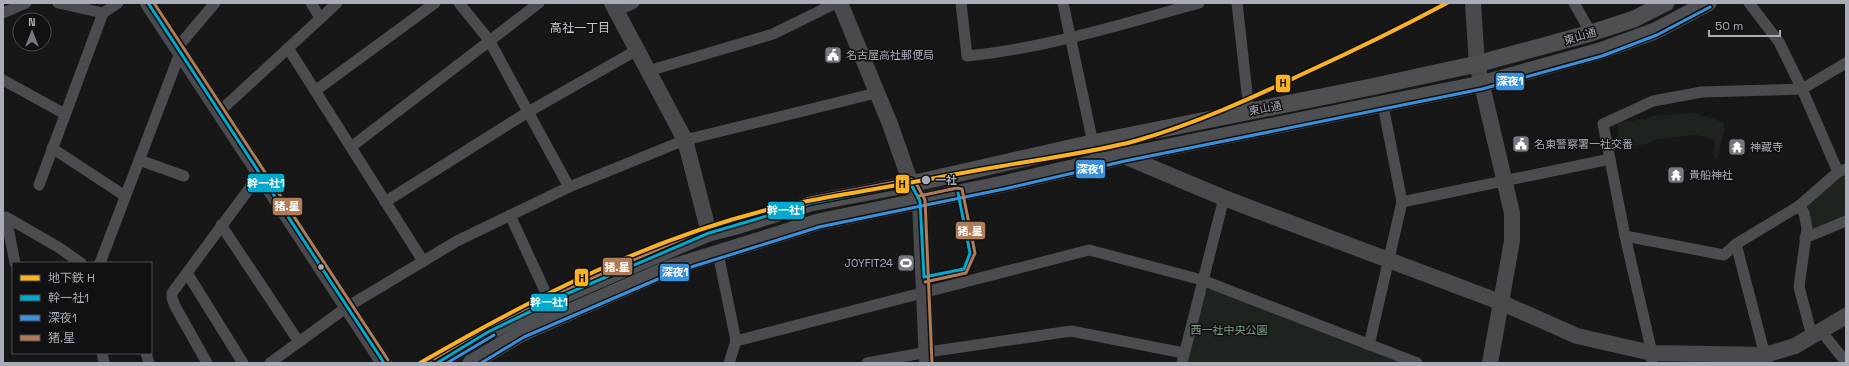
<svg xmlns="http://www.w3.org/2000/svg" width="1849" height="366" font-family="'Space Grotesk','Noto Sans JP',sans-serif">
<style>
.green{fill:#1d241e}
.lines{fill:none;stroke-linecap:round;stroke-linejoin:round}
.street{stroke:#4b4c50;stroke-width:11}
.secondary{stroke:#4a4a4e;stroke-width:16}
.primary{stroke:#4d4f52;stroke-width:17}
.bus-1-casing{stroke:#111113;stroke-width:6}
.bus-2-casing{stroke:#111113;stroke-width:6}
.bus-3-casing{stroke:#111113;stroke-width:6}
.bus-1{stroke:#00a9ce;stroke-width:3}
.bus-2{stroke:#3a90db;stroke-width:3}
.bus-3{stroke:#b07c57;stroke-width:3}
.metro-1-casing{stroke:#111113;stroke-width:7}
.metro-1{stroke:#fab123;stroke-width:4}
.stop-dot{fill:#a8adb8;stroke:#111113;stroke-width:1.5}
.labels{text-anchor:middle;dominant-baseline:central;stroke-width:3;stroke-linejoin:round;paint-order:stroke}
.street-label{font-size:11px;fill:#a8adb8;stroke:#111113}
.poi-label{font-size:11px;fill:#a8adb8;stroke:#111113;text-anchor:start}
.stop-label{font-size:11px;font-weight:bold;fill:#a8adb8;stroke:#111113;text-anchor:start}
.park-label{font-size:11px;fill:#7fa381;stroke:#111113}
.neighbourhood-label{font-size:12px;fill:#c9ccd4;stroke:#111113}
.line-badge{stroke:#111113;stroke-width:1.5}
.badge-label{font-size:11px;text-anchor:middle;font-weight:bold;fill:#fff}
.pale-badge-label{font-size:11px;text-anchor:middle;font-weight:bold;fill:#111}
</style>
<rect width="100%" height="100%" fill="#171717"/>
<g class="green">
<path d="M1694,113L1723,122L1725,129L1717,158H1714L1715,140L1696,135L1657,139L1646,144L1619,148L1618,123L1645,119L1653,116Z"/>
<path d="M1846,173V216L1818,229H1811L1806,206L1840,175Z"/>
<path d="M1211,288L1407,363H1187L1205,292Z"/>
</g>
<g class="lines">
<g class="street">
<path d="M58,3L103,13L118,3"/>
<path d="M311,3L320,18"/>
<path d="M459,3L489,40L569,187"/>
<path d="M961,3L967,56C1046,48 1123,24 1199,3"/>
<path d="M1063,3L1097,162"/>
<path d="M1237,3L1249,111"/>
<path d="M1574,3L1591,33"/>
<path d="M1749,3L1779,42L1802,89L1838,172"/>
<path d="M617,11L634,3"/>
<path d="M3,13L26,3"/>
<path d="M177,48L215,3"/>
<path d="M288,48L423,261"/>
<path d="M648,71L773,34L836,3"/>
<path d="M3,80L65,114"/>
<path d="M315,91L435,3"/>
<path d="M219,112L337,3"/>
<path d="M351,147L539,3"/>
<path d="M52,148L125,196"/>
<path d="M139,160L184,176"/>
<path d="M39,185L103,13"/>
<path d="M385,202L528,112L637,50"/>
<path d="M1402,202L1610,159"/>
<path d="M1799,206L1804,213L1807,228L1799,287L1812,336"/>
<path d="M510,215L550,302"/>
<path d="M221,225L299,342"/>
<path d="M1625,236L1724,255L1736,244L1799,206L1838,172L1846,169"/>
<path d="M1805,238L1846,221"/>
<path d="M1736,244L1767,363"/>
<path d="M718,253L736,341"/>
<path d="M15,263L6,217L58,247L81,263"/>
<path d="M100,263L180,53"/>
<path d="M187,273L243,363"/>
<path d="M1821,331L1846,362"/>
<path d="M1369,345L1402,202L1383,105"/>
<path d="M102,353L104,363"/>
<path d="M146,353L149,363"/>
<path d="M207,363L175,306L172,298V293L260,174"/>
<path d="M270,363L347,307L457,241L569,187L685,140L876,93"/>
<path d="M729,363L736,341L1089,250L1202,280L1417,363"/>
<path d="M867,363L928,352L1071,331L1184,353"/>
<path d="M1182,363L1224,198"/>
<path d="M1652,363V353L1625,236L1603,124L1653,101L1702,92L1802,89L1846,63"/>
</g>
<g class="secondary">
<path d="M148,3L384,363"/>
<path d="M612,3L685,140L709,233"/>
<path d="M840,3L890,124L911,184L920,201L927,363"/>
<path d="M1473,3L1477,64L1512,213V241L1490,363"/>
<path d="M1124,156L1224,198L1500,302L1577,336L1652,353L1765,355L1795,346L1846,316"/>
</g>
<g class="primary">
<path d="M437,363L488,332L564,295L654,256L709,233L740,225L811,203L911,184L1092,143L1371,87L1477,64L1591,33L1634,19L1666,3"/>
<path d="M471,363L522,333L670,268L818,222L1003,184L1124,156L1481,84L1600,51L1655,31L1708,3"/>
</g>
<defs>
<g id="bus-1">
<path d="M148,3L384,363"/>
<path d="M911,184L920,201L924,277"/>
<path d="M924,277L964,269L970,253L958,193"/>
<path d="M437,363L488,332L564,295L709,233L811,203L911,184"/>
</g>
<g id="bus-2">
<path d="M447,363L494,335"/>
<path d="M481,363L524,337L672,273L819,227L1004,189L1125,161L1482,89L1602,56L1657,35L1710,7"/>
</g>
<g id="bus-3">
<path d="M154,3L388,360"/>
<path d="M919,196L957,188L962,189L975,253L966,273L925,282"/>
<path d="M434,359L486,328L562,291L707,228L810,198L911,179L915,181L925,200L932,363"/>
</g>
</defs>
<use href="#bus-1" class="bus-1-casing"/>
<use href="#bus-2" class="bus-2-casing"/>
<use href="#bus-3" class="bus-3-casing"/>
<use href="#bus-1" class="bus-1"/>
<use href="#bus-2" class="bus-2"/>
<use href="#bus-3" class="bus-3"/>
<defs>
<path id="metro-1" d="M420,363C534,297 654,236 783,206C815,199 848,194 880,188C931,179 982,169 1032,161C1067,155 1101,150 1135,141C1195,124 1252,98 1309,71C1355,50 1402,27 1447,3"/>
</defs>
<use href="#metro-1" class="metro-1-casing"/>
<use href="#metro-1" class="metro-1"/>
</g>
<defs>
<symbol id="civic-square" viewBox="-11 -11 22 22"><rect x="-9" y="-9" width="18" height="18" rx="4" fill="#757880" stroke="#111113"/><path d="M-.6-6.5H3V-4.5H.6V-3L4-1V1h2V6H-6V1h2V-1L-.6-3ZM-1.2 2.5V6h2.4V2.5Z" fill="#fff"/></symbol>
<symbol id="temple-square" viewBox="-11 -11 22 22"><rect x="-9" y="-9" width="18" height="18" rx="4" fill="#757880" stroke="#111113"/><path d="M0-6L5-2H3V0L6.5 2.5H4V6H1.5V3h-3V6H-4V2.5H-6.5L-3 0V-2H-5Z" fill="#fff"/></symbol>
<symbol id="stadium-square" viewBox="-11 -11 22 22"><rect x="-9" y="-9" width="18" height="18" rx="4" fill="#757880" stroke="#111113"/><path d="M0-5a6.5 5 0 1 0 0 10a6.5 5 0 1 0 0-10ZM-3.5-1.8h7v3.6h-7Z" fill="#fff"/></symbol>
</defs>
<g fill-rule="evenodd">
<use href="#civic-square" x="823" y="45" width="20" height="20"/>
<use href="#civic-square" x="1511" y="134" width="20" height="20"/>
<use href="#temple-square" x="1727" y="137" width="20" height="20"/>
<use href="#temple-square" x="1666" y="165" width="20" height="20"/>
<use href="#stadium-square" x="896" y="253" width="20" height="20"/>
</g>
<g class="stop-dot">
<circle cx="926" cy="180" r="5"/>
<circle cx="321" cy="267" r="3.5"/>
</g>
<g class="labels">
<g class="street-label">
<text transform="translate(1580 36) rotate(-16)">東山通</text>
<text transform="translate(1265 108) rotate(-11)">東山通</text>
</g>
<g class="poi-label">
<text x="846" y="55">名古屋高社郵便局</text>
<text x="1534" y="144">名東警察署一社交番</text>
<text x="1750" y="147">神藏寺</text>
<text x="1689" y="175">貴船神社</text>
<text x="893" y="263" text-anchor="end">JOYFIT24</text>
</g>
<g class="stop-label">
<text x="935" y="180">一社</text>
</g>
<g class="park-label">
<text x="1229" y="330">西一社中央公園</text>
</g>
<g class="neighbourhood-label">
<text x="580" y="28">高社一丁目</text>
</g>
</g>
<g class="line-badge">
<rect x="1495" y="72" width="30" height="19" rx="4" fill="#3a90db"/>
<rect x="1275" y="74" width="16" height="19" rx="4" fill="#fab123"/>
<rect x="1075" y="159" width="31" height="20" rx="4" fill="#3a90db"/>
<rect x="247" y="173" width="38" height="20" rx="4" fill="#00a9ce"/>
<rect x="895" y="174" width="15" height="20" rx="4" fill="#fab123"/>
<rect x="272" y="197" width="31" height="19" rx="4" fill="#b07c57"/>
<rect x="767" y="201" width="38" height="19" rx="4" fill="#00a9ce"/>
<rect x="955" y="221" width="31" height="19" rx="4" fill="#b07c57"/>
<rect x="602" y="257" width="31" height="19" rx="4" fill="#b07c57"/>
<rect x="659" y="263" width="31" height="19" rx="4" fill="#3a90db"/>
<rect x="574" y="268" width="15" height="19" rx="4" fill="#fab123"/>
<rect x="530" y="293" width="38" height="19" rx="4" fill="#00a9ce"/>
</g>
<g class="badge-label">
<text x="1510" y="85">深夜1</text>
<text x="1090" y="173">深夜1</text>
<text x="266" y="187">幹一社1</text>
<text x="287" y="210">猪.星</text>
<text x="786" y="214">幹一社1</text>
<text x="970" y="235">猪.星</text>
<text x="617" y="271">猪.星</text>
<text x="675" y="276">深夜1</text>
<text x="549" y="306">幹一社1</text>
</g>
<g class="pale-badge-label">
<text x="1283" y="87">H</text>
<text x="902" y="188">H</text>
<text x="582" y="282">H</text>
</g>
<rect width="1849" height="366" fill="none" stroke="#a8adb8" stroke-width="8"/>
<rect x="12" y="262" width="140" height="92" fill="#111113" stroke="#4d4f55"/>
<rect x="20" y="275" width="20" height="6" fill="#fab123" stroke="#4d4f55"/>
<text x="48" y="282" font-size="12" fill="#a8adb8">地下鉄 H</text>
<rect x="20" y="295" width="20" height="6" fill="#00a9ce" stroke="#4d4f55"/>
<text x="48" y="302" font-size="12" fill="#a8adb8">幹一社1</text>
<rect x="20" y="315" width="20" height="6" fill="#3a90db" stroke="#4d4f55"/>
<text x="48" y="322" font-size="12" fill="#a8adb8">深夜1</text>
<rect x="20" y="335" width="20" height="6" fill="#b07c57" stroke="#4d4f55"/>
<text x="48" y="342" font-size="12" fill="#a8adb8">猪.星</text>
<g transform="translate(32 32)"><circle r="19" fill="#111113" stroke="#4d4f55"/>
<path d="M0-3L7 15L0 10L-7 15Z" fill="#757880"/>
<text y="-6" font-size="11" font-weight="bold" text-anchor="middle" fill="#a8adb8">N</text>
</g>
<path d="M1709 30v6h71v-6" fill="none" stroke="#a8adb8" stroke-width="2"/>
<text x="1715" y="30" font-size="12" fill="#a8adb8" stroke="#111113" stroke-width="3" paint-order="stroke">50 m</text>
</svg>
